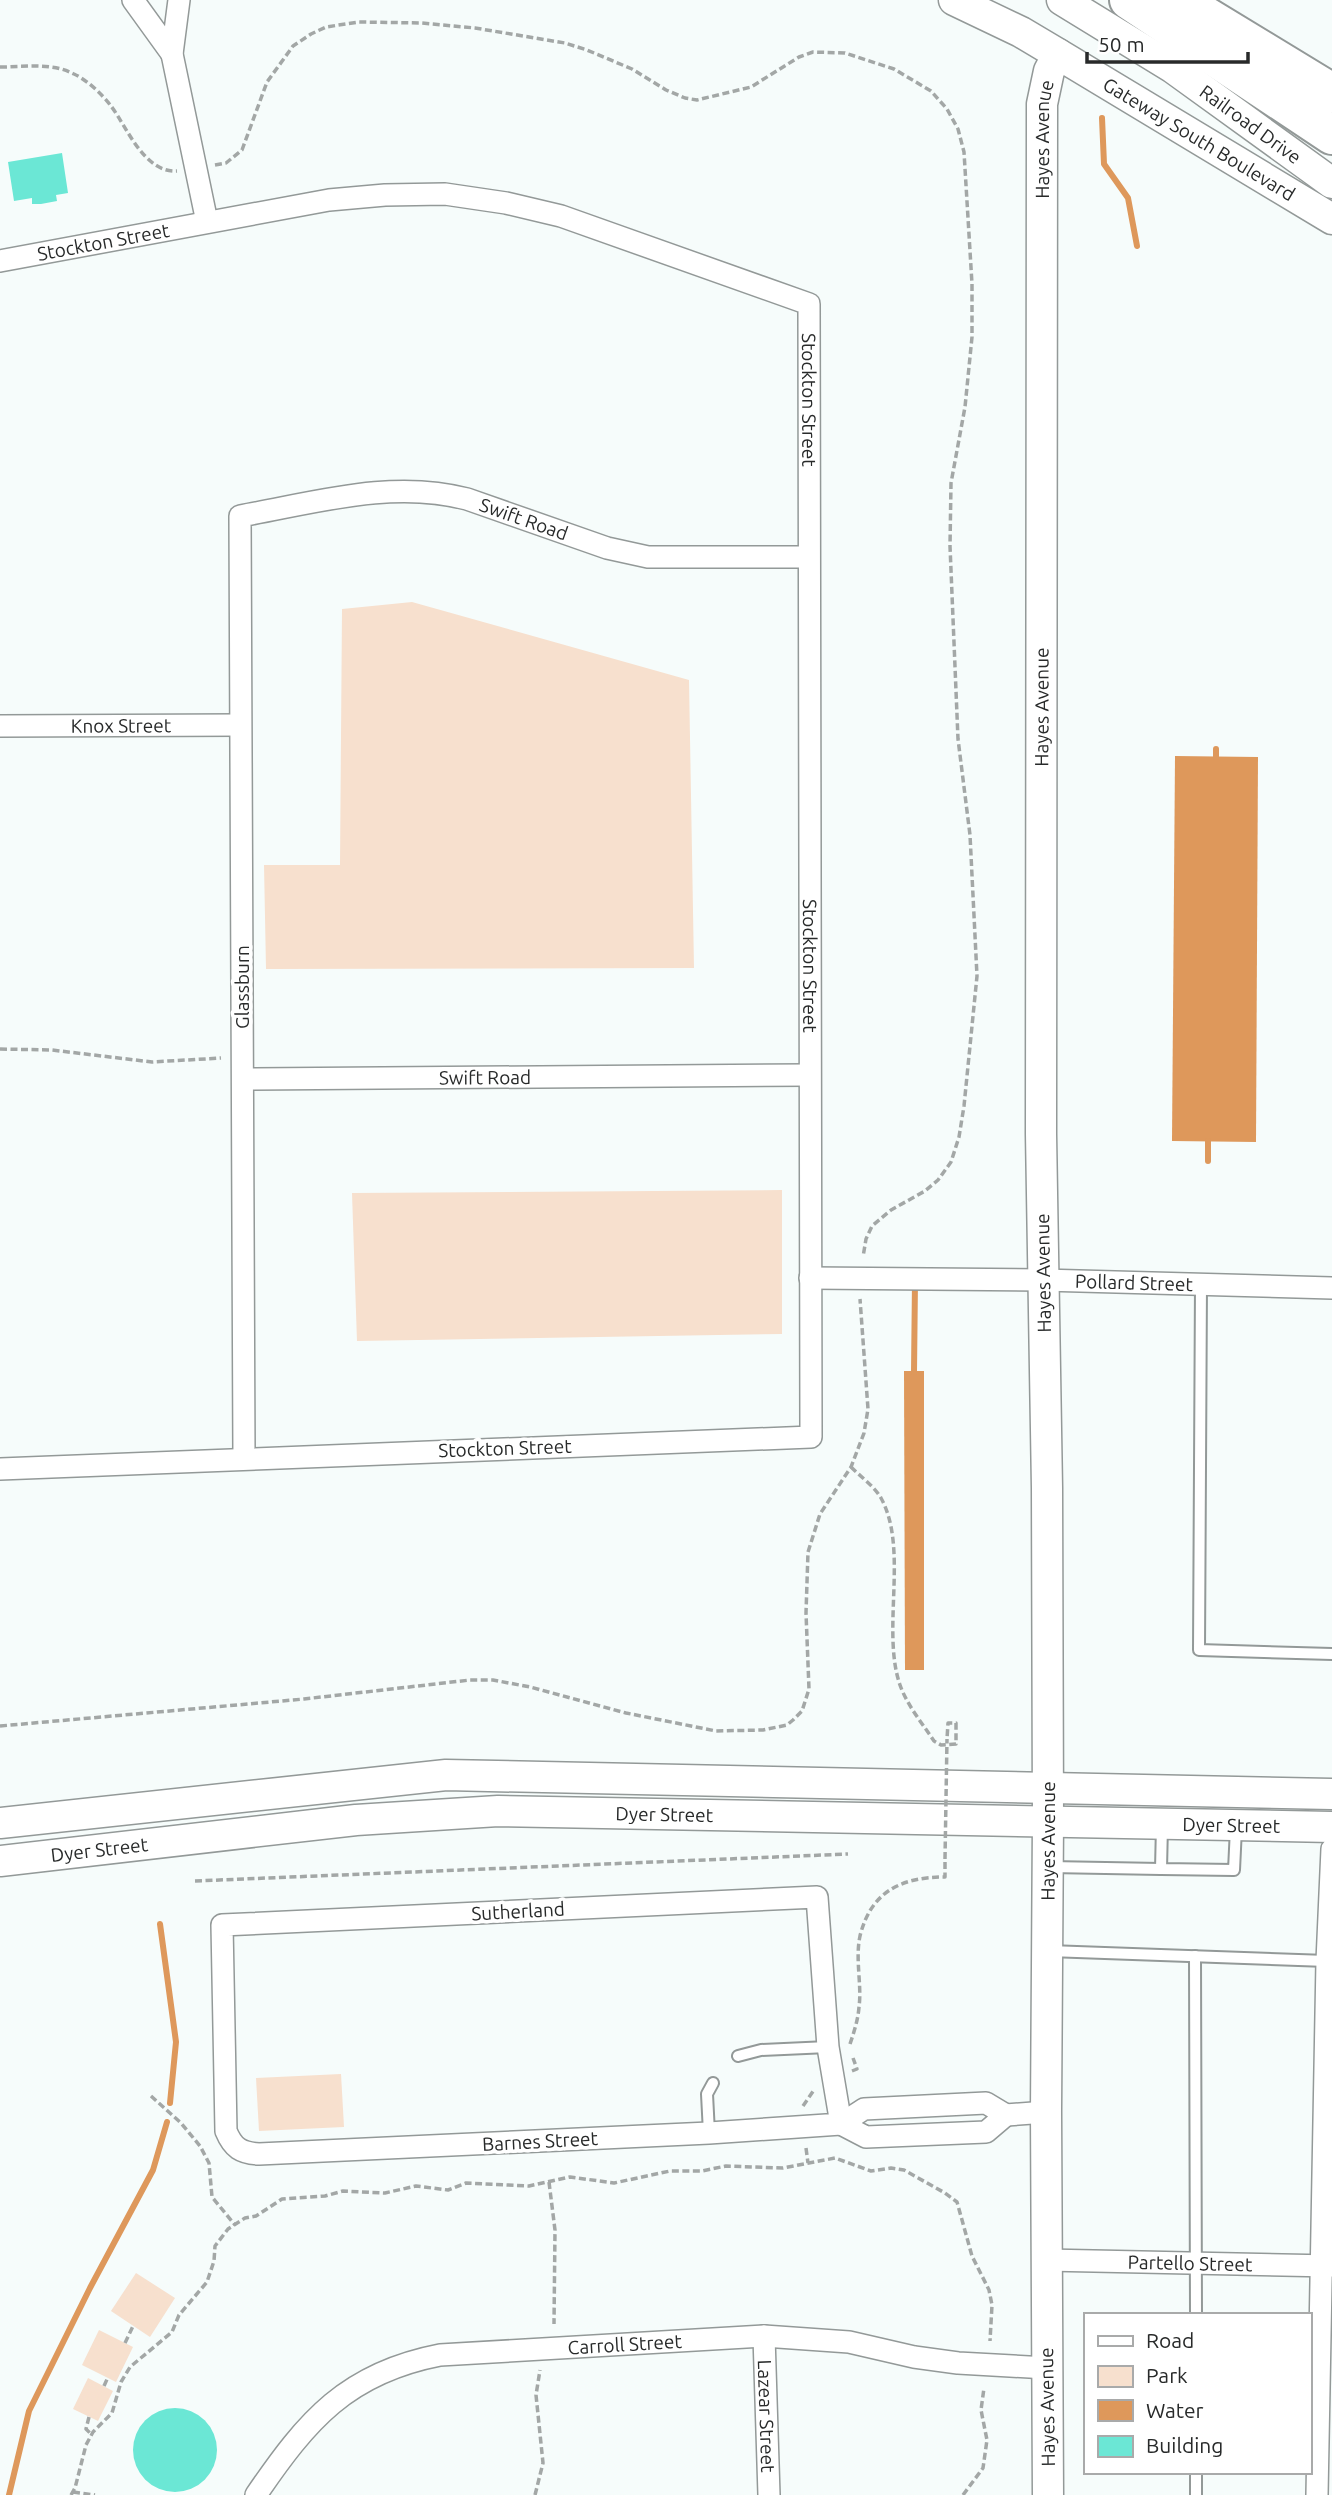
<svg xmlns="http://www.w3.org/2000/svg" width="1332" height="2495" font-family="Ubuntu,sans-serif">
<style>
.green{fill:#f7e0ce}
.water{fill:#de985b}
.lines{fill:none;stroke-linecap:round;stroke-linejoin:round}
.stream{stroke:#de985b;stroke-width:6}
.building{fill:#6be7d5}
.lane-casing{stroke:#939998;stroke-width:14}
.street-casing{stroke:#939998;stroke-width:24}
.secondary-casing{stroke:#939998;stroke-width:33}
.highway-casing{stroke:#939998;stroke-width:42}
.path{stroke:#a3a7a6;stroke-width:3.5;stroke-dasharray:7 3.5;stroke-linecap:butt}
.lane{stroke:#fff;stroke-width:10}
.street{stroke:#fff;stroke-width:21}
.secondary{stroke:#fff;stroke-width:30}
.highway{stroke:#fff;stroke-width:38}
.path-bridge{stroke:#a3a7a6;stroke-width:3.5;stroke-dasharray:7 3.5;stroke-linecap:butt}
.labels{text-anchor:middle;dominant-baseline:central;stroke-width:7;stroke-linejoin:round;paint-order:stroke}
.street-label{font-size:19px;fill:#282a2a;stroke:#fff}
</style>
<rect width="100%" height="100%" fill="#f6fcfb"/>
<g class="green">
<path d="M412,602L689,680L694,968L266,969L264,865H340L342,609Z"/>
<path d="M782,1190V1334L357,1341L352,1193Z"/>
<path d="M341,2074L344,2127L259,2131L256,2078Z"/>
<path d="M136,2273L175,2298L150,2337L111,2311Z"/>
<path d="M99,2330L133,2347L116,2382L82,2365Z"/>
<path d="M88,2378L113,2391L98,2421L73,2409Z"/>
</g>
<g class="water">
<path d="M1175,756L1258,757L1256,1142L1172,1141Z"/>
<path d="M904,1371H924V1670H905Z"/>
</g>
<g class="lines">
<g class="stream">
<path d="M1102,118L1104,164L1128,198L1137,246"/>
<path d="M1216,757V749"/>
<path d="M1208,1141V1161"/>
<path d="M914,1372L915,1281"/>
<path d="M160,1924L176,2042L170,2103"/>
<path d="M9,2495L29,2411L90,2288L153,2170L167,2122"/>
</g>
</g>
<g class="building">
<path d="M62,153L68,193L56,195L57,201L41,204H32V198L14,201L8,162Z"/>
<circle cx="175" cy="2450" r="42"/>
</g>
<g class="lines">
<defs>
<g id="lane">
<path d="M1201,1284L1199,1650L1332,1654"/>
<path d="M1162,1825L1161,1869L1234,1870L1236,1828"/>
<path d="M1050,1867L1161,1869"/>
<path d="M1049,1951L1327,1961"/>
<path d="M1195,1956L1196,2315"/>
<path d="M738,2056L761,2050L828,2047"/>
<path d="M709,2133L707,2094L713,2083"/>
<path d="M1196,2472V2495"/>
</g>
<g id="street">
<path d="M133,0L172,54"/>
<path d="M179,0L172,54L207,222"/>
<path id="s1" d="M0,261L329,200L385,195L445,194L506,203L561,216L809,304L811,1437L0,1469"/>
<path id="s2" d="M0,726L240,725"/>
<path id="s3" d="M243,1079L809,1075"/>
<path id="s4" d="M810,1278L1043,1280L1332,1288"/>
<path id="s5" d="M244,1458L240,516C314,503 392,479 467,499L607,548L648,557H808"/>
<path d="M817,1897L828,2047L841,2124L709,2133L259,2154C241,2153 233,2148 226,2131L222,1925Z"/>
<path d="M986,2103L1006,2115L986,2132L866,2137L841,2124L864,2109Z"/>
<path d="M1006,2115L1046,2112"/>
<path id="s6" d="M1046,2260L1332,2266"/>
<path id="s7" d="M764,2336L769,2495"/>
<path id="s8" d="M256,2495C307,2420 347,2373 440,2355L764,2336L849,2342L914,2357L958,2363L1047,2368"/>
<path d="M1317,2495L1327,1961L1332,1849"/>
</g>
<g id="secondary">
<path id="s9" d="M954,0L1021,32L1058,54L1332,219"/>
<path id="s10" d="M1062,0L1173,68L1332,183"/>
<path d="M0,1823L446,1775L1332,1794"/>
<path id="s11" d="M0,1861L356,1820L498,1811L1332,1827"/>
<path id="s12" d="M1048,2495L1046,2112L1048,1820L1047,1488L1041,1134L1042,104L1049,71L1058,54"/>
</g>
<g id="highway">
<path d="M1129,0L1332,135"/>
<path d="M1179,0L1332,93"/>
</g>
</defs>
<use href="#lane" class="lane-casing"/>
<use href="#street" class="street-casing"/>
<use href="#secondary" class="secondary-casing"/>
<use href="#highway" class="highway-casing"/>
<g class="path">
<path d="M0,67C25,67 51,62 74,74C87,80 102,94 111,106C127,127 144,173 177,171"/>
<path d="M215,165L226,163L242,150L267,82L293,46L311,34L326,27L359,22L422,23L475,28L565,43L587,50L632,69L666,90L685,98L697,100L751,87L799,57L813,52L845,53L894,69L931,91L947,109L958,129L964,152L972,284V337L965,407L951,483L950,546L958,739L970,835L977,976L964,1106L959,1137L951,1162L938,1180L925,1191L891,1210L872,1226L866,1239L863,1257"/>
<path d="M0,1049L52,1050L152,1062L221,1058"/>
<path d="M851,1467C861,1477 874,1486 881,1498C909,1549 881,1630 900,1685C907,1705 922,1723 934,1741L941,1745L956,1744V1723H948L947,1739"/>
<path d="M0,1726L304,1699L470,1680H493L530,1687L626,1713L716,1731L763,1730L787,1725L793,1720L802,1711L809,1689L806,1613L808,1552L820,1514L851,1467L864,1433L868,1409L860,1299"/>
<path d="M195,1881L848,1854"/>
<path d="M850,2044C854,2032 858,2020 859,2007C862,1985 855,1959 860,1936C871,1891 902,1877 945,1877V1859"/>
<path d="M852,2071L857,2069L853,2058"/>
<path d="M151,2096L181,2123L200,2146L209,2163L212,2197L235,2225"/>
<path d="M803,2106L814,2090"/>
<path d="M806,2148L808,2163"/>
<path d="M549,2182L555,2230L554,2324"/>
<path d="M125,2343L133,2326"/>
<path d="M104,2386L108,2377"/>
<path d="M89,2417L86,2429L92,2435"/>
<path d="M73,2492L95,2495"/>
<path d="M71,2495L75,2488L86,2445L93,2432L112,2413L121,2382L130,2367L172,2332L179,2315L207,2282L214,2261L215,2246L228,2229L245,2218L256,2216L282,2199L325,2196L343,2191L385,2193L416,2186L448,2190L466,2183L529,2186L570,2177L614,2183L670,2171H702L726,2166L783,2168L835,2158L871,2171L891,2168L904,2170L945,2193L957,2202L972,2256L989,2290L992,2305L990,2341"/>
<path d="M535,2495L543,2463L536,2395L540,2370"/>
<path d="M963,2495L983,2468L987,2440L981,2410L984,2388"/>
</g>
<use href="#lane" class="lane"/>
<use href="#street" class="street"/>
<use href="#secondary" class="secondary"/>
<use href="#highway" class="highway"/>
<path class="path-bridge" d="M945,1859L947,1739"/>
</g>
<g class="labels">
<g class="street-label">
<text stroke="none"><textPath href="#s10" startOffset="226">Railroad Drive</textPath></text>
<text stroke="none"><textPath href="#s12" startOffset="2356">Hayes Avenue</textPath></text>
<text stroke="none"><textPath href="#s9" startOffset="282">Gateway South Boulevard</textPath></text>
<text stroke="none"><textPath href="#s1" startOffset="105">Stockton Street</textPath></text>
<text stroke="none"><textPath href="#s1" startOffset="928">Stockton Street</textPath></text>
<text stroke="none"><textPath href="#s5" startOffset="1232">Swift Road</textPath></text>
<text stroke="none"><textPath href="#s12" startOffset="1788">Hayes Avenue</textPath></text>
<text stroke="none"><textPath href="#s2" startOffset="121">Knox Street</textPath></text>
<text stroke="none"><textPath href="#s1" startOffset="1494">Stockton Street</textPath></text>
<text transform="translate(242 987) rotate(-90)">Glassburn</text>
<text stroke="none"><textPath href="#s3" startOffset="242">Swift Road</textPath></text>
<text transform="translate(1043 1273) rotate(-91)">Hayes Avenue</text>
<text stroke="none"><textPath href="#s4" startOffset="324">Pollard Street</textPath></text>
<text transform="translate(505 1448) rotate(-2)">Stockton Street</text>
<text stroke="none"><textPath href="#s11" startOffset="667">Dyer Street</textPath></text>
<text stroke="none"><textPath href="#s11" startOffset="1234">Dyer Street</textPath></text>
<text stroke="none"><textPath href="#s12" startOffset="654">Hayes Avenue</textPath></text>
<text stroke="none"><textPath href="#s11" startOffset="100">Dyer Street</textPath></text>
<text transform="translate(518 1911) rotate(-3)">Sutherland</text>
<text transform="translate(540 2141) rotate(-3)">Barnes Street</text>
<text stroke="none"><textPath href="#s6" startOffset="144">Partello Street</textPath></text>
<text stroke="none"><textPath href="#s8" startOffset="424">Carroll Street</textPath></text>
<text transform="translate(1047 2407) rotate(-91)">Hayes Avenue</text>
<text stroke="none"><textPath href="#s7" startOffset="80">Lazear Street</textPath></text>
</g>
</g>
<rect x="1084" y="2313" width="228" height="161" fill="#ffffff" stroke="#a9aaaa" stroke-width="2"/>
<rect x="1098" y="2336" width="35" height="10" fill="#ffffff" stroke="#a9aaaa" stroke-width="2"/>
<text x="1146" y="2348" font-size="21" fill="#282a2a">Road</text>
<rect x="1098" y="2366" width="35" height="21" fill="#f7e0ce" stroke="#a9aaaa" stroke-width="2"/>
<text x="1146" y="2383" font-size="21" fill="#282a2a">Park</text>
<rect x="1098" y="2400" width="35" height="21" fill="#de985b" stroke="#a9aaaa" stroke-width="2"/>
<text x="1146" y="2418" font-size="21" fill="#282a2a">Water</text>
<rect x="1098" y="2436" width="35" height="21" fill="#6be7d5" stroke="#a9aaaa" stroke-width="2"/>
<text x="1146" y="2453" font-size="21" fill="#282a2a">Building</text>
<path d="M1087 52v10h161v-10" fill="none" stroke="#282a2a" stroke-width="3.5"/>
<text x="1098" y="52" font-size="21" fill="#282a2a" stroke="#ffffff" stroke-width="5" paint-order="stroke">50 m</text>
</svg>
